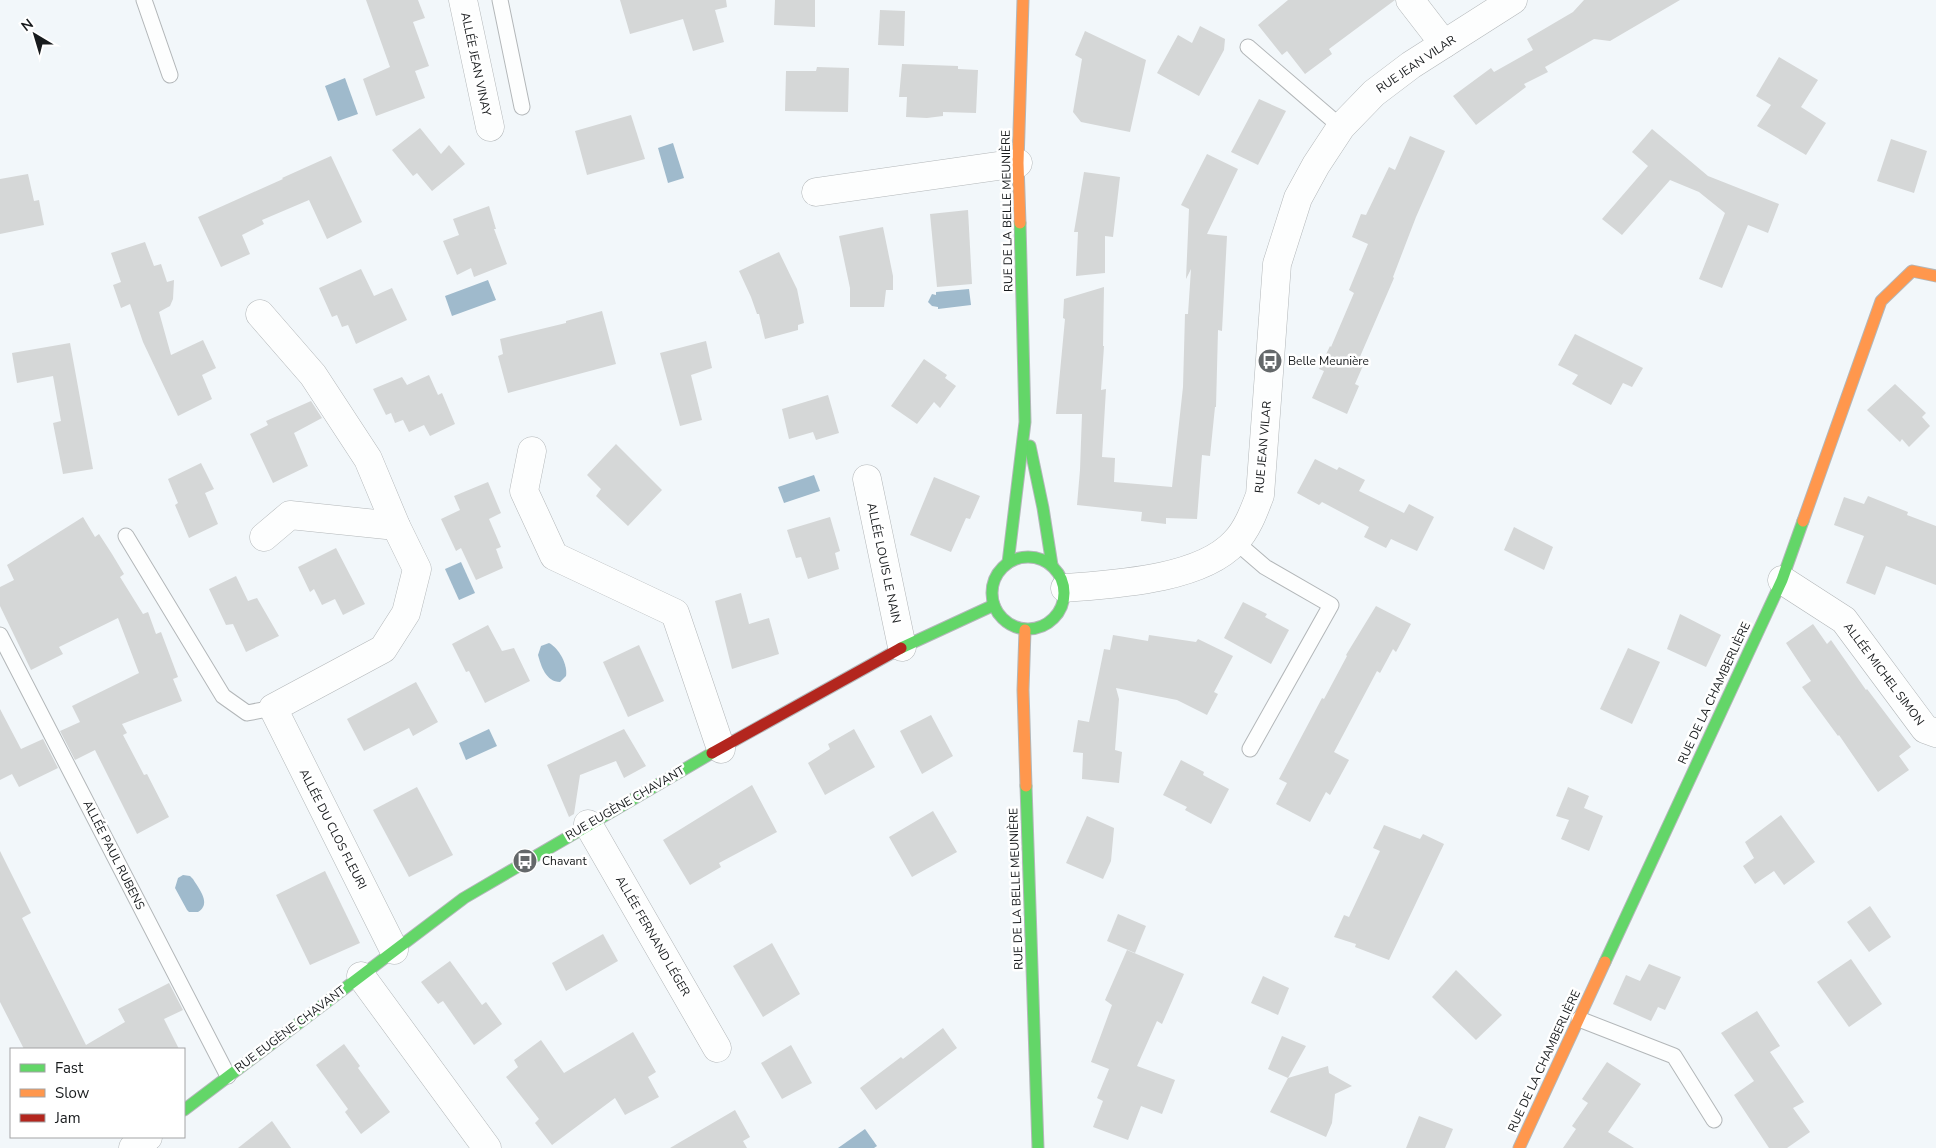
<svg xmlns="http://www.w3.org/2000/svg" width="1936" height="1148" font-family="'Nunito Sans',sans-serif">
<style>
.water{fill:#9fbacc}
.building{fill:#d5d7d7}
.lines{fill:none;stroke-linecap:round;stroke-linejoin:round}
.lane-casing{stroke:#b3b7b9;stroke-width:17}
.street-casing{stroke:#b3b7b9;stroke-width:29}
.fast-casing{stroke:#b3b7b9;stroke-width:13}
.slow-casing{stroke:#b3b7b9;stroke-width:13}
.jam-casing{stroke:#b3b7b9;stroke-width:13}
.lane{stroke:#fdfefe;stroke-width:15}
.street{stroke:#fdfefe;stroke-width:28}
.fast{stroke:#63d668;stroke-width:11}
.slow{stroke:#ff974d;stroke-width:11}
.jam{stroke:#b3261e;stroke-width:11}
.labels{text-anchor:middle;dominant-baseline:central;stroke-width:5;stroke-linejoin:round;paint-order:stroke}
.street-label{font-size:12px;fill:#181b1d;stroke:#fff}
.poi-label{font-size:12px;fill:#181b1d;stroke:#fff;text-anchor:start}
</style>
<rect width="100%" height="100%" fill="#f2f7fa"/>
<g class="water">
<path d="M345,78L358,114L338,121L325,86Z"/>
<path d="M673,143L684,178L668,183L658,148Z"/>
<path d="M488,280L496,300L452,316L445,296Z"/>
<path d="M969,289L971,305L938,309V307L932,306L928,302L932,294L936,295V292Z"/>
<path d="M814,475L820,491L784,503L778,487Z"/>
<path d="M461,562L475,593L459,600L445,569Z"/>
<path d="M549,643C559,648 568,665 566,676L560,682C546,682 541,666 538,655L541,646Z"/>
<path d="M489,729L497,746L466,760L459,743Z"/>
<path d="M183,875L190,876L193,879C199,889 212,904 198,912H189L187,910L175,888L178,878Z"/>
<path d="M865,1129L877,1146L874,1148H838Z"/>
</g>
<g class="building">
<path d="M366,0H418L425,18L413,22L429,66L415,71L425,98L376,116L363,79L390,67Z"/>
<path d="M620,0H726L727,7L715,10L724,42L693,51L683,19L630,34Z"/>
<path d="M775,0H815V27L774,25Z"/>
<path d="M1288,0H1395L1329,49L1332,54L1305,74L1287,51L1282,55L1258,25Z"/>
<path d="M1584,0H1680L1610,41L1594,39L1545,67L1548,72L1524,84L1526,87L1476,125L1453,96L1491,68L1494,72L1533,50L1527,39L1573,12Z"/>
<path d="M880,10L905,11L904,46L878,45Z"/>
<path d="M1200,26L1225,39L1224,50L1199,96L1157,73L1178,35L1192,43Z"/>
<path d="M1085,31L1146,60L1130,132L1081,122L1073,112L1082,59L1075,55Z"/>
<path d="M1779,57L1818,80L1801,107L1826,123L1806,155L1757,126L1771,105L1756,96Z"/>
<path d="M902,64L958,66V69L978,70L976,113L943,112V116L927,118L906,117L907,97H899Z"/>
<path d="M817,67L849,68L848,112L785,111L786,71H816Z"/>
<path d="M1259,99L1286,111L1258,165L1231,152Z"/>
<path d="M631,115L645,159L587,175L575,131Z"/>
<path d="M420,128L441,154L449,145L465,164L432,191L417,173L413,176L392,150Z"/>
<path d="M1652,129L1708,176L1779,204L1768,233L1748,225L1722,288L1699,279L1725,213L1699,192L1670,180L1622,235L1602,219L1648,166L1632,152Z"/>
<path d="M1410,136L1445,151L1416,217L1393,277L1394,278L1359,359L1365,361L1355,384L1359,386L1347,414L1312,398L1324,371L1319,369L1330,346L1331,347L1354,293L1349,290L1368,244L1352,237L1361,214L1366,215L1389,167L1395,170Z"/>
<path d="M1891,139L1927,151L1914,193L1877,181Z"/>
<path d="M1207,154L1238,169L1207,234L1227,236L1222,331L1218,330L1216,407H1215L1210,456L1202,455L1197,519L1166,518V524L1141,521L1142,512L1077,505L1080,470L1082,414H1056L1065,319L1063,318L1064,299L1104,287L1103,346H1104L1101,390L1106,389L1102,457L1115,458L1114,482L1172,487L1183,387L1185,314H1188L1191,269L1186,279L1189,209L1181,205Z"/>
<path d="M331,156L362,222L327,239L309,200L262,220L264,224L242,235L250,254L221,267L198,217L283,179L282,178Z"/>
<path d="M1084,172L1120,177L1113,237L1105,236V273L1076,276L1078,232H1074Z"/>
<path d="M28,174L34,201L39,200L44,225L0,234V179Z"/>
<path d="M489,206L496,229H494L507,264L474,277L471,268L457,275L443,241L459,235L453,219Z"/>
<path d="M968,210L972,284L937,287L930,214Z"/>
<path d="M883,227L893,276V290H886L884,307H850V288L839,236Z"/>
<path d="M145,242L154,266L161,264L167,282L174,280L173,299L170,306L159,312L171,355L203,340L216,368L202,375L212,399L178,416L143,342L130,304L121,308L113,285L121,282L111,253Z"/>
<path d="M779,252L797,289L804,323L798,325V330L765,339L759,314H757L751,297L739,271Z"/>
<path d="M361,269L374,296L392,288L407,320L356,344L348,325L342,327L337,315L332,317L319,288Z"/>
<path d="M602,311L616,364L508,393L498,356L503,354L500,339L566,323V321Z"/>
<path d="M1575,334L1643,368L1632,387L1623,383L1611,405L1572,384L1578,375L1558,365Z"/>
<path d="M706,341L712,368L691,375L702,420L680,426L660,353Z"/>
<path d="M70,343L93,469L63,474L53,423L61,421L53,376L17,383L12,353Z"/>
<path d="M924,359L947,375L945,378L956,386L940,408L934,402L917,424L891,406Z"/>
<path d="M429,375L438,395L442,393L455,424L430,436L424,425L409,432L403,420L395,423L391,413L386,415L373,389L402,377L407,385Z"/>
<path d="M1895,384L1926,413L1922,417L1930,426L1909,447L1902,439L1900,442L1867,410Z"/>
<path d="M828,395L839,433L816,440L813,432L789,439L782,409Z"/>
<path d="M311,401L322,418L294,433L308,466L273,483L250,434L268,425L266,421Z"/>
<path d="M616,444L662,490L628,526L596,496L601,489L587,475Z"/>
<path d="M1315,459L1337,470L1339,467L1365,480L1359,491L1404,513L1409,504L1434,517L1417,551L1391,539L1386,548L1364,537L1369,527L1322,502L1319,505L1297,493Z"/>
<path d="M201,463L214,489L205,493L218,524L189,538L175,505L178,503L168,479Z"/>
<path d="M934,477L980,496L970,519L966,518L951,552L910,535Z"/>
<path d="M488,482L501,513L489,519L501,547L496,549L503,568L476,580L461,548L456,551L441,519L460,510L454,496Z"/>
<path d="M1868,496L1908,512L1907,515L1936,526V585L1886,566L1875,595L1846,583L1864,536L1834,525L1844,497L1864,504Z"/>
<path d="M83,517L95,537L99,534L112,554L124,574L120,577L143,614L148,612L156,634L161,632L178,677L173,679L182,701L122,724L127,733L123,735L144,775L147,774L169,817L137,834L95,750L75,760L60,731L80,722L72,706L139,673L118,618L59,647L63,654L31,670L0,606V587L14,580L7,565Z"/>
<path d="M830,517L840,551L835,553L839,569L808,579L801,557L796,558L787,530Z"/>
<path d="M1514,527L1553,547L1544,570L1504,550Z"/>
<path d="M336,548L365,604L343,615L335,599L322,605L314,589L310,592L298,567Z"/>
<path d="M236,576L248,601L257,598L279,636L246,652L233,624L226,625L209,589Z"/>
<path d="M741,593L749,624L769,618L779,654L732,669L715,601Z"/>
<path d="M1243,602L1267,614L1265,617L1289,630L1271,664L1224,638Z"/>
<path d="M1376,606L1411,624L1396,652L1393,649L1380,673L1377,671L1334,752L1349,760L1330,795L1326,792L1310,822L1276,804L1287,783L1279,779L1322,698L1324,699L1347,656L1346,655Z"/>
<path d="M1680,614L1721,635L1706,667L1667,649Z"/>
<path d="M1813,624L1827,644L1831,640L1866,690L1867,689L1911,747L1899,756L1909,770L1878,792L1839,735L1838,736L1802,687L1811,681L1786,643Z"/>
<path d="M488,625L502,651L514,648L530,681L485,703L469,671L466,672L452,644Z"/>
<path d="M1113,635L1148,641L1149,635L1196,642L1198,639L1233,656L1214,692L1218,694L1207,715L1177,700L1116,688L1119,699L1115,750L1122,752L1119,783L1082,779L1083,753L1073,752L1078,720L1089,722L1104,649L1110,650Z"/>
<path d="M639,645L664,701L628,717L603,662Z"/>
<path d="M1628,648L1660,662L1632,724L1600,709Z"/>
<path d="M416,682L438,722L413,736L409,728L364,751L347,719Z"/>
<path d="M0,709L21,749L43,739L58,768L19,787L12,774L0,780Z"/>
<path d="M931,715L953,756L922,774L900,731Z"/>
<path d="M624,729L646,766L624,778L616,761L580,775L574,814L569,817L547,765Z"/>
<path d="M854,729L875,767L825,795L808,763L830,749L828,744Z"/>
<path d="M1181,760L1204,772L1203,775L1229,789L1211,824L1185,810L1187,807L1163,795Z"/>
<path d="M752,785L777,832L719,863L721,867L690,885L663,840Z"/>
<path d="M417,787L453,855L409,877L373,810Z"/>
<path d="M1568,787L1589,796L1584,808L1603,816L1589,851L1561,839L1569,820L1556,816Z"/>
<path d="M933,811L957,852L912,877L889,837Z"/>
<path d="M1781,815L1815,862L1784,885L1774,871L1755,884L1743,866L1754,858L1745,842Z"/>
<path d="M1087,816L1114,828L1111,861L1103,879L1066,863Z"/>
<path d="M1384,825L1420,839L1423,834L1444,844L1389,960L1355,947L1356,944L1334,937L1344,915L1349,917L1380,851L1373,848Z"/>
<path d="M0,851L31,913L22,918L86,1045L125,1022L118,1009L169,983L183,1010L164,1019L179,1049H24L0,1002Z"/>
<path d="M325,871L360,943L310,965L276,895Z"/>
<path d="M1870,906L1891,937L1869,952L1847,922Z"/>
<path d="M1118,914L1146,926L1135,953L1107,941Z"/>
<path d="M603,934L618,961L566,991L552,963Z"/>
<path d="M772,943L800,994L763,1017L733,966Z"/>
<path d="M1127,950L1184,974L1162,1024L1157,1021L1137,1066L1175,1080L1162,1114L1141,1106L1128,1140L1093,1127L1103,1101L1097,1098L1109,1069L1091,1062L1112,1005L1105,1000Z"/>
<path d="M1851,959L1882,1004L1849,1027L1817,982Z"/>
<path d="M450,961L482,1005L486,1002L502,1024L474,1045L443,1001L438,1004L421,982Z"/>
<path d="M1649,964L1681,977L1665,1010L1658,1007L1651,1021L1613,1004L1626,975L1640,981Z"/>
<path d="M1456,970L1502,1015L1476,1040L1432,997Z"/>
<path d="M1263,976L1289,988L1278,1015L1251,1003Z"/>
<path d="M1757,1011L1780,1046L1770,1052L1804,1102L1793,1108L1810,1132L1787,1148H1769L1734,1095L1754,1081L1721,1033Z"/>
<path d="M943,1028L957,1048L876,1110L860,1088L901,1057L903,1059Z"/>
<path d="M633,1032L656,1072L648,1077L659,1097L625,1115L615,1098L552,1145L535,1123L539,1119L506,1077L518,1067L514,1060L541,1040L564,1073Z"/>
<path d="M1282,1036L1306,1046L1288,1078L1328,1066L1329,1073L1352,1086L1335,1094L1332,1123L1326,1137L1270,1112L1288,1078L1268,1069Z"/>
<path d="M344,1044L360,1066L358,1068L390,1112L361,1134L345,1112L348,1109L316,1065Z"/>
<path d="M791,1045L812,1083L782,1099L761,1063Z"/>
<path d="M1607,1062L1641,1084L1608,1132L1634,1148H1563L1576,1129L1572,1126L1588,1103L1582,1099Z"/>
<path d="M735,1110L750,1137L743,1141L747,1148H670Z"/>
<path d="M1419,1116L1453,1129L1445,1148H1406Z"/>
<path d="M272,1121L291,1148H238Z"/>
</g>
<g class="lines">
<defs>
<g id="lane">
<path d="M144,0L170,75"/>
<path d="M500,0L522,107"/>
<path d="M1248,47L1341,127"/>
<path d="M126,536L223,696L247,713L273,708"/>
<path d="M1236,542L1265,567L1331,605L1250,749"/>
<path d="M0,635L228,1076"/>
<path d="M1579,1019L1674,1056L1714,1120"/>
</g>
<g id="street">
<path d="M463,0L490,127"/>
<path d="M1410,0L1444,44"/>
<path d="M816,192L1018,163"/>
<path d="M260,314L313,375L368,459L396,526L417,569L406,613L383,649L273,708L394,950"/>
<path d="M532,451L524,491L554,556L675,613L721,749"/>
<path d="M867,479L902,647"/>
<path d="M264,537L290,515L396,526"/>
<path d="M1782,580L1844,620L1925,729L1936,733"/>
<path d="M1065,588C1114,584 1200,580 1235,542C1247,530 1254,511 1260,495L1277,264L1298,198L1316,165L1341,127L1374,93L1411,65L1513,0"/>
<path d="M588,824L717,1048"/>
<path d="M361,976L487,1148"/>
<path d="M133,1148L148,1137"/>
</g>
<g id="fast">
<path d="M1030,446L1043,508L1052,565"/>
<circle cx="1028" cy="593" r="36"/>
<path d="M1008,563L1025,422L1020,223"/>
<path d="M901,648L994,605"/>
<path d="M1026,786L1038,1148"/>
<path d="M1605,962L1782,580L1803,521"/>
<path d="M184,1110L464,898L712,753"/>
</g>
<g id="slow">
<path d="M1020,223L1018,163L1023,0"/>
<path d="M1803,521L1881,301L1912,271L1936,276"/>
<path d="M1025,630L1023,690L1026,786"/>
<path d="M1519,1148L1605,962"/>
</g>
<path id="jam" d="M712,753L901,648"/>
</defs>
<use href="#lane" class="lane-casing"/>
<use href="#street" class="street-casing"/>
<use href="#fast" class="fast-casing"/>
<use href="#slow" class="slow-casing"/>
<use href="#jam" class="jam-casing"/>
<use href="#lane" class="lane"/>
<use href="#street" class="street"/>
<use href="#fast" class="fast"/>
<use href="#slow" class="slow"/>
<use href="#jam" class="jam"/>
</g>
<defs>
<symbol id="bus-disc" viewBox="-11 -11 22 22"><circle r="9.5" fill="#64686a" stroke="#fff"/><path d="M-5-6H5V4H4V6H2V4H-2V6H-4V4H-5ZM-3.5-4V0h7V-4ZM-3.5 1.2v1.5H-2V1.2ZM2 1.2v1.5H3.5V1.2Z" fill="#fff"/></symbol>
</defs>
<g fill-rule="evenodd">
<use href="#bus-disc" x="1256" y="347" width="28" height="28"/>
<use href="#bus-disc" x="511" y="847" width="28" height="28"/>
</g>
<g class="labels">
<g class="street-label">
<text transform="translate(476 64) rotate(78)">ALLÉE JEAN VINAY</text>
<text transform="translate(1416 64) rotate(-34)">RUE JEAN VILAR</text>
<text transform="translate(1007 211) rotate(-91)">RUE DE LA BELLE MEUNIÈRE</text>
<text transform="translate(1263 447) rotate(-85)">RUE JEAN VILAR</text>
<text transform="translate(884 563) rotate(78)">ALLÉE LOUIS LE NAIN</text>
<text transform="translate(1884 674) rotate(53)">ALLÉE MICHEL SIMON</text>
<text transform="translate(1714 693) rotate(-65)">RUE DE LA CHAMBERLIÈRE</text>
<text transform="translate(625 803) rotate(-30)">RUE EUGÈNE CHAVANT</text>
<text transform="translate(333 829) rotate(63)">ALLÉE DU CLOS FLEURI</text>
<text transform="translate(114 855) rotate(63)">ALLÉE PAUL RUBENS</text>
<text transform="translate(1016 889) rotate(-92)">RUE DE LA BELLE MEUNIÈRE</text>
<text transform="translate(653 936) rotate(60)">ALLÉE FERNAND LÉGER</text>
<text transform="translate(290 1029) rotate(-37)">RUE EUGÈNE CHAVANT</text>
<text transform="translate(1544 1061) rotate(-65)">RUE DE LA CHAMBERLIÈRE</text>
</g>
<g class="poi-label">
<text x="1288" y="361">Belle Meunière</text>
<text x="542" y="861">Chavant</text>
</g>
</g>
<rect x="10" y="1048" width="175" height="90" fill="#ffffff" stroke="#a3a4a5"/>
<rect x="20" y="1064" width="25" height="8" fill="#63d668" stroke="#a3a4a5"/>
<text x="55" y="1073" font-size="15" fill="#181b1d">Fast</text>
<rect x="20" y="1089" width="25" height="8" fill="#ff974d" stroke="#a3a4a5"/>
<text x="55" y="1098" font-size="15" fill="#181b1d">Slow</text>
<rect x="20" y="1114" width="25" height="8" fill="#b3261e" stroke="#a3a4a5"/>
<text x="55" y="1123" font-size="15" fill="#181b1d">Jam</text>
<g transform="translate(35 35) rotate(322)" stroke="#ffffff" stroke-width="4" paint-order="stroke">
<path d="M0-4L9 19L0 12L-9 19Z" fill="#181b1d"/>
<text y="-8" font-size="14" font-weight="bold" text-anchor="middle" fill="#181b1d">N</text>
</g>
</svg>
